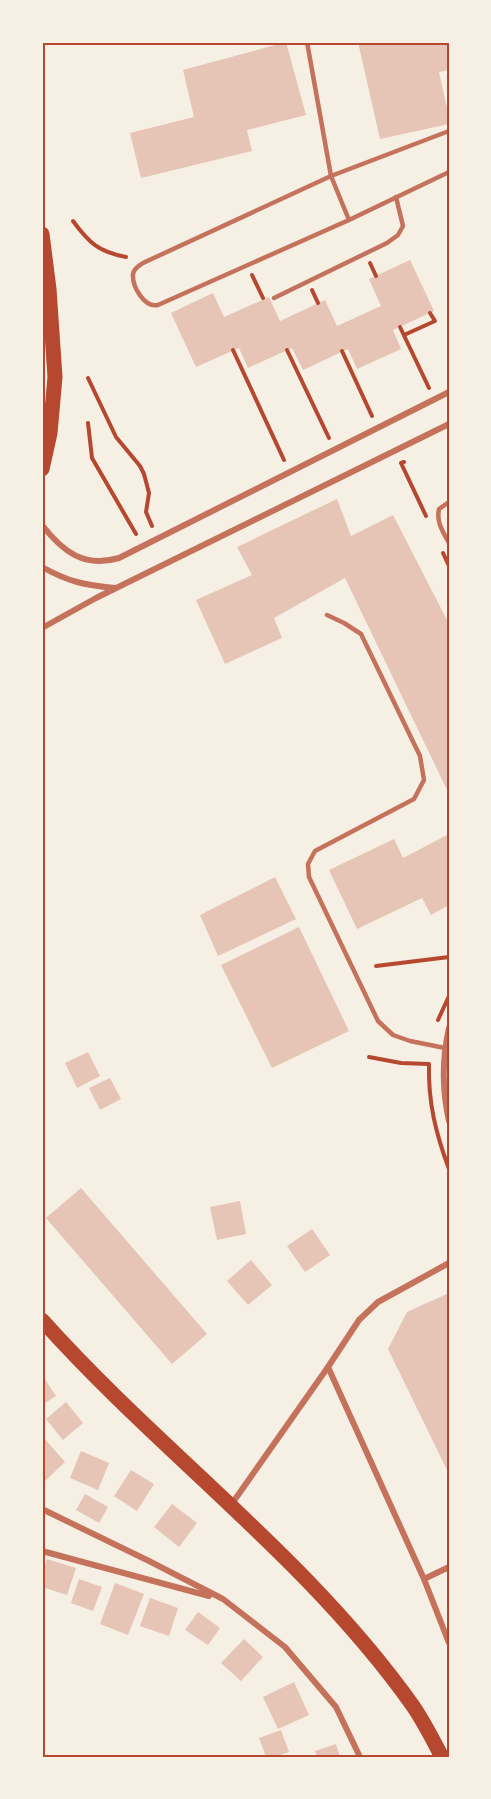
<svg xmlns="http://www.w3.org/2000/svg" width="491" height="1799" font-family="Ubuntu,sans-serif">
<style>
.building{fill:#e6c5b7}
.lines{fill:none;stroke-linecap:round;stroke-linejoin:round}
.path{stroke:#b5482f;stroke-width:4}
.service{stroke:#c5725c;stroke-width:4.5}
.minor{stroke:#c5725c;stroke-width:6}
.primary{stroke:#b5482f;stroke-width:15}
.neatline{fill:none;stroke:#b5482f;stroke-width:2}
</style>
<rect width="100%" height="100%" fill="#f6efe4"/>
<g class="building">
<path d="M286,42L306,115L247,130L252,151L141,178L130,133L194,117L183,70Z"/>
<path d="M358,42H446L449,55V70L439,72L449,117V124L380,139Z"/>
<path d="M410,260L434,311L393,330L401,349L357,369L348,349L303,370L292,348L248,368L239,348L196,367L171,313L213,293L224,317L269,297L280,321L325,300L337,326L381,306L369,279Z"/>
<path d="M337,499L351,536L393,515L449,624V794L345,578L274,618L282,638L225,664L196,600L252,575L237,547Z"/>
<path d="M449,834V905L431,915L422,898L357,929L329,870L394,839L403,858Z"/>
<path d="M275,877L296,919L218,956L200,915Z"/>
<path d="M299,927L349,1031L272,1068L221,965Z"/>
<path d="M88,1052L100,1076L77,1088L65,1063Z"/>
<path d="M110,1078L121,1099L100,1110L89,1088Z"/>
<path d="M81,1188L207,1334L172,1364L46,1218Z"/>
<path d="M240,1201L246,1234L217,1240L210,1207Z"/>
<path d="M312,1229L330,1255L305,1272L287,1246Z"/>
<path d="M251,1260L272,1285L248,1305L227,1281Z"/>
<path d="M449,1293V1474L388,1349L407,1312Z"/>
<path d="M42,1375L56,1396L42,1405Z"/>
<path d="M66,1402L83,1423L63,1440L46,1419Z"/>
<path d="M44,1438L65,1462L44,1482L42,1480V1440Z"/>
<path d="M81,1451L109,1463L98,1490L70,1478Z"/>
<path d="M131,1470L154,1484L137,1511L114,1496Z"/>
<path d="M85,1494L108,1507L99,1523L76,1510Z"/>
<path d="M172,1504L197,1523L179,1547L154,1527Z"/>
<path d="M47,1559L76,1568L67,1595L42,1587V1575Z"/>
<path d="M79,1579L102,1587L93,1611L71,1603Z"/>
<path d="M115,1583L144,1594L128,1635L100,1624Z"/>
<path d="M150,1598L178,1608L169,1636L140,1626Z"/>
<path d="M198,1612L220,1628L208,1645L185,1630Z"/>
<path d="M244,1639L263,1657L241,1681L221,1663Z"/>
<path d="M294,1682L309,1715L278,1729L263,1697Z"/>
<path d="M281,1730L289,1752L275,1757H266L259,1738Z"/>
<path d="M336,1744L340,1757H317L315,1751Z"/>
</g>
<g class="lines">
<g class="path">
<path d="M73,221C89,243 99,252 126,257"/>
<path d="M370,263L376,276"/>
<path d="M252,275L263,298"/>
<path d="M312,290L318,303"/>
<path d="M400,327L429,388"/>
<path d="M404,335L435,321L430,313"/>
<path d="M233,350L284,460"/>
<path d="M287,350L329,438"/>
<path d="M342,351L372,416"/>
<path d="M88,378L116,437L140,466L144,474L149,493L146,512L152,526"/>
<path d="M88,423L92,458L136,534"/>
<path d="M404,462L401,463L426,516"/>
<path d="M443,553L449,566"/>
<path d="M376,966L449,957"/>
<path d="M438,1020L449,996"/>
<path d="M369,1057L401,1063L429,1064C428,1103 436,1134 449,1169"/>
</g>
<g class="service">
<path d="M307,42L331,176L449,131"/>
<path d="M349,220L331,176L143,263C139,266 134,268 133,274C132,286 144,308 158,305L349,220L449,172"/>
<path d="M274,298L387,243L398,235L403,226L396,197"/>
<path d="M449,502L439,509C436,522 443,532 449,543"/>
<path d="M327,615L344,623L361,634L420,756L424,780L414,799L315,851L308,864L309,877L378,1021L393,1035L410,1041L445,1048"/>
</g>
<g class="minor">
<path d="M42,525C63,552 84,568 119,558L449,392"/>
<path d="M42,567C69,582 84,585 115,588"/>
<path d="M42,628L96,598L449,424"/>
<path d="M449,1028C442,1059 442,1090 449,1121"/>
<path d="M328,1367L424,1579L449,1643"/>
<path d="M231,1505L328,1367L359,1320L378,1302L449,1263"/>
<path d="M42,1509L149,1561L223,1599L285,1647L336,1707L360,1757"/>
<path d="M42,1551L209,1596"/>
<path d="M424,1579L449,1567"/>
</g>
<g class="primary">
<path d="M42,234L49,289L55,377L50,433L42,469"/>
<path d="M42,1320C161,1453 309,1559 413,1706C424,1722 433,1740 442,1757"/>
</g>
</g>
<rect width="491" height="1799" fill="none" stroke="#f6efe4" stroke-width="87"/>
<rect x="44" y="44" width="404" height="1712" class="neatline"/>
</svg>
